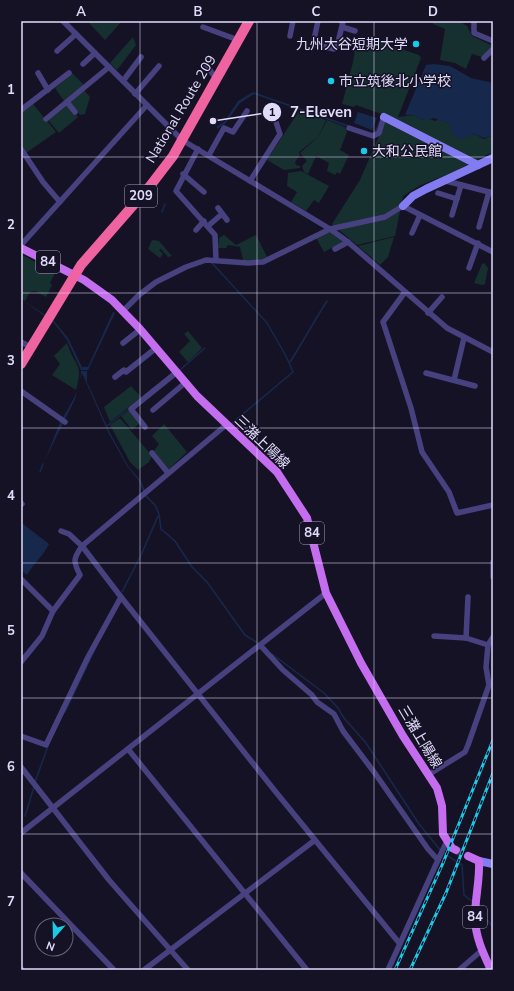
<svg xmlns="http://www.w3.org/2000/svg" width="514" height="991" font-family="'Nunito Sans','Noto Sans JP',sans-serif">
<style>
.green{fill:#162f2f}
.water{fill:#16294c}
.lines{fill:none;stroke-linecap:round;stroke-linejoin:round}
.stream{stroke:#16294c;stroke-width:1.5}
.primary-tunnel{stroke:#343046;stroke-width:8;stroke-dasharray:8 4;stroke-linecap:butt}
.street{stroke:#47427f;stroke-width:5.5}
.secondary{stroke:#837cf1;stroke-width:8}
.primary{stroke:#c46def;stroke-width:8}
.highway{stroke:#ee63a0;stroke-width:10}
.rail-casing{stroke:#1bcae6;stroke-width:3}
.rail{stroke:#161226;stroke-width:1.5;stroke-dasharray:4.5;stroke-linecap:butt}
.grid{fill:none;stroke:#e0dbfb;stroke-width:1;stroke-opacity:0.55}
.poi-dot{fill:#1bcae6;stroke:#161226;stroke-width:1.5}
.labels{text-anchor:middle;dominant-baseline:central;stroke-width:3;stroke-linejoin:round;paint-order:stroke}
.shield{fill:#161226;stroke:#a39fbb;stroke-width:1}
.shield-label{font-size:13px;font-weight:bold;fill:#e0dbfb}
.poi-label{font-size:14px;fill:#e0dbfb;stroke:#161226;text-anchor:start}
.street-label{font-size:14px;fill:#e0dbfb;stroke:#161226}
.leader{fill:none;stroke:#e0dbfb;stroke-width:1.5}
.callout-dot{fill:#e0dbfb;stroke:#161226;stroke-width:1.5}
.mark-label{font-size:12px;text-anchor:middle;font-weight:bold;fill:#111}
.callout-label{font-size:15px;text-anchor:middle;font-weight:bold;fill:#e0dbfb;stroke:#161226;stroke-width:3;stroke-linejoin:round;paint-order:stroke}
.neatline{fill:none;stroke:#e0dbfb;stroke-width:1.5}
.grid-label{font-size:13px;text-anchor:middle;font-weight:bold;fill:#e0dbfb}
</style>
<rect width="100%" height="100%" fill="#161226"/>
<g class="green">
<path d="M91,21H122L105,40L89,23Z"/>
<path d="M433,21H459L467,26L472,36L493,46L482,57L472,54L466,69L455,63L440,60L445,29L433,24Z"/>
<path d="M133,37L136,45L117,70L110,63Z"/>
<path d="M357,37L370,39L419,55L421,58L398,117L414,115L423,120L430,119L435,121L439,119L449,123L458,121L471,128L473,135L475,134L484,139L490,136L493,137V152L453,172L419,186L403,196L395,236L357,245L332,224L360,180L386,120L392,118L356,105L354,107L342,104L353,62Z"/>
<path d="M72,73L84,85L64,101L55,88Z"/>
<path d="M84,90L90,97L85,114L80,115L70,102Z"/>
<path d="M33,104L56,132L26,153L21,146V111Z"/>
<path d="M67,104L78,117L59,133L48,120Z"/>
<path d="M299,111L326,120L319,136L299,152L300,155L295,162L296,165L300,166V168L284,170L267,160Z"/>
<path d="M327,120L345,127L347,132L340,150L349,155L340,174L337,172L335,175L327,171L329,163L316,156L308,174L304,172L302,166L307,161L300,153L319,136Z"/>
<path d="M301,171L329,186L319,203L314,200L306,211L291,202L297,192L287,186L288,173Z"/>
<path d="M330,232L343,242L324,252L316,238Z"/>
<path d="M224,235L236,245L256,235L267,257L261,260H243L240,247L228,245L226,248H218L219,238Z"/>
<path d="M394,237L388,257L380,265L358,246Z"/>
<path d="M152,240L159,241L172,256L168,257L161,249L159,250L163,254L160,258L148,249Z"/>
<path d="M21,254L55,273L50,283L52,285L46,297L35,291L30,292L25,301L21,298Z"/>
<path d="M484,263L488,268L485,284L482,285L474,283L482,264Z"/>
<path d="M188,331L202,348L188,362L179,352L190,341L184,334Z"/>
<path d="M67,343C75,368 84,362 76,390L52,375L60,364L54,356Z"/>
<path d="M131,386L141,397L110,422L104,407Z"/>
<path d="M129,410L140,423L132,430L121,416Z"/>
<path d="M120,418L152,456L149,462L138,470L130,462L110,425Z"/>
<path d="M164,424L187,452L168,470L153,452L159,444L152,436Z"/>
</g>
<g class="water">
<path d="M434,64L450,66L471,78L493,83V137L490,136L484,138L475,134L462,139L452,135L449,123L433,118L425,121L414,115H405L426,65Z"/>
<path d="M253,92L371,133L375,131L380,119L381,120L377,132L371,135L254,94L240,103L225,124L217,129V126L224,122L238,101Z"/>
<path d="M358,112L377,118L372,130L354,123Z"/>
<path d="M21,299L54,321L68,338L82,367H88L113,312L115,313L88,370H81L67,340L54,323Z"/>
<path d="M81,371H87V382L109,431L128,466L141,481L147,495L145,496L139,481L127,466L108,432L82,373L75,399L42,466C49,452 54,436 60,423C69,406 81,391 81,371Z"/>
<path d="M23,524L49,544C43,556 34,563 27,575L21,570V528Z"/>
</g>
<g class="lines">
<g class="stream">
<path d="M162,212L165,204"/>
<path d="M212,263L267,323L286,356L293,372L231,424"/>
<path d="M290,362C303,342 314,321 327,301"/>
<path d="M180,370L205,348"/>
<path d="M107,426L128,409"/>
<path d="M40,472L43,464"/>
<path d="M145,495L155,505L159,514L161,529L175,541L192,567L207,582L245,635L258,643"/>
<path d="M122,592L142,553L158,516"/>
<path d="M272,654L324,693L338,708L344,718L366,743L419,824L441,851"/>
<path d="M65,712L96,647"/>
<path d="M35,782L48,746"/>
<path d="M25,816L34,787"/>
<path d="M443,853L462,865L464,895L473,902"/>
<path d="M479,910L493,927"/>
</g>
<path class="primary-tunnel" d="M456,850L468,856"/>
<g class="street">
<path d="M63,21L182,140L330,229L348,242L447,328L493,352"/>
<path d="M318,21L313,44L334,49L337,46L343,22L341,21"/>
<path d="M474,21V33L493,41"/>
<path d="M203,27L238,40"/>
<path d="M342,27L355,31"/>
<path d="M290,36L293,21"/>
<path d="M57,51L76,34"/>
<path d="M484,58L493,49"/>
<path d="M83,64L95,53"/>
<path d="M206,64L214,76"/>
<path d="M38,73L48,90"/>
<path d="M123,81L141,57"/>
<path d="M135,94L159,66"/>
<path d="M67,102L75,112"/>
<path d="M21,110L69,73"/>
<path d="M46,119L109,67"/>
<path d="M349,128L373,136L379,133L384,117"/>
<path d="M21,149L43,182L60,202"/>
<path d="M198,149L176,191L215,235L216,260"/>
<path d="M209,155L224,128L233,132L247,111"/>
<path d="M183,174L204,192"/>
<path d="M250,181L280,134L275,119"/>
<path d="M446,181L493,193"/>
<path d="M438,193L457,199"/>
<path d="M218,208L227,220"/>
<path d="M452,215L461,185"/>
<path d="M208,226L222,214"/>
<path d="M479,227L489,192"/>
<path d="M196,230L204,221"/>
<path d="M412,233L420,215"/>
<path d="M21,245L147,105"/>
<path d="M335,249L348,242"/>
<path d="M469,268L478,243"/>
<path d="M405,292L383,322L411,408L422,452L449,492L457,513L493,505"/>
<path d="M123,311L139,295L156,282L186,267L206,260L248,263L263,262L330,229L385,217L403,206L493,252"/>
<path d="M428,313L442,297"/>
<path d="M21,342L27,345"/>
<path d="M123,343L137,332"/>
<path d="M426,373L475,386"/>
<path d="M115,377L124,370L126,372L156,348"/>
<path d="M454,380L464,338"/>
<path d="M21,391L65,422"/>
<path d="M153,410L186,382"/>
<path d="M145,427L131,409L177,372"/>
<path d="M152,453L168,473"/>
<path d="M21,503L22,504"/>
<path d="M61,531L69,534L82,546L121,597L275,791L400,944"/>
<path d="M493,562V577"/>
<path d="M21,579L53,611"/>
<path d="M434,636L466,638L488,645"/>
<path d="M466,638L468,597"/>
<path d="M260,645L283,670L312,695L317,702L334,714L343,731L374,772L428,849L438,860L388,970"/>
<path d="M21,662L42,636L53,611L80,575C73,561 73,559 82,546L226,425"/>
<path d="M21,736L46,745L88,657L121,597"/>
<path d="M128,749L307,970"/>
<path d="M21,767L109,880L188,970"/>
<path d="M428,775L465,752L468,745L489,685L486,667L488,645L493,637"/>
<path d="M21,833L326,593"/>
<path d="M438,860L447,841"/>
<path d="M21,873L114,970"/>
<path d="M21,969L22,970"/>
<path d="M144,970L315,840"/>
<path d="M459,970L481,951"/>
</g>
<g class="secondary">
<path d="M384,117L478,165"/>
<path d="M403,206L413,196L426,189L493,158"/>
<path d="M479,861L493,864"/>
</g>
<g class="primary">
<path d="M21,248L84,280L112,300L140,329L197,396L277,472L307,518L326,593L361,663L403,736L437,788L442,806L443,834L452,848L456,850"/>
<path d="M468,856L479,861C480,880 475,898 475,917C475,936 483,953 491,970"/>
</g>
<path class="highway" d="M21,364L81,265L150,186L173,156L249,21"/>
<defs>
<g id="rail">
<path d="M395,970L443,863L493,740"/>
<path d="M410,970L446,893L493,773"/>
</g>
</defs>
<use href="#rail" class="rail-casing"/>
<use href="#rail" class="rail"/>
</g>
<path class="grid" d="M140,21V970M257,21V970M374,21V970M21,157H493M21,293H493M21,428H493M21,563H493M21,698H493M21,834H493"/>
<g class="poi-dot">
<circle cx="416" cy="44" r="4"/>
<circle cx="331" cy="81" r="4"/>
<circle cx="364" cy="151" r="4"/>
</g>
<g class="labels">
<g class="shield">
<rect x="125" y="185" width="32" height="22" rx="3"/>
<rect x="36" y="251" width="24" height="22" rx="3"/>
<rect x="300" y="522" width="24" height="22" rx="3"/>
<rect x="463" y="906" width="24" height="22" rx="3"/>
</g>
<g class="shield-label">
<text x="141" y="196">209</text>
<text x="48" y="262">84</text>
<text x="312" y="533">84</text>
<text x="475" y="917">84</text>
</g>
<g class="poi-label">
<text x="408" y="44" text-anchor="end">九州大谷短期大学</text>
<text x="339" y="81">市立筑後北小学校</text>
<text x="372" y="151">大和公民館</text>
</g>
<g class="street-label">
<text transform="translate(181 109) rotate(-59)">National Route 209</text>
<text transform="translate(262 442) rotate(44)">三潴上陽線</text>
<text transform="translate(420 737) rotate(59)">三潴上陽線</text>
</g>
</g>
<path class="leader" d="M213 121L272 112"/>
<g class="callout-dot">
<circle cx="213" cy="121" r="4"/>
<circle cx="272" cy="112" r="10"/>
</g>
<g class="mark-label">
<text x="272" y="116">1</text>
</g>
<g class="callout-label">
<text x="321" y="117">7-Eleven</text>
</g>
<rect width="514" height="991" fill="none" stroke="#161226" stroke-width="44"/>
<g transform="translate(54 937) rotate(200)"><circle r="19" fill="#161226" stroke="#67627b"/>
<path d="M0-3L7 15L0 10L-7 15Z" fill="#1bcae6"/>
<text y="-6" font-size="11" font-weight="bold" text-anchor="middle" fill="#e0dbfb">N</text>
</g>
<rect x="22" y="22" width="470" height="947" class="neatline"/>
<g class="grid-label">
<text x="81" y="16">A</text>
<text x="198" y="16">B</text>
<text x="316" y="16">C</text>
<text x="433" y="16">D</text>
<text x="11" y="94">1</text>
<text x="11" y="229">2</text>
<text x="11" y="365">3</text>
<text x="11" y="500">4</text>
<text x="11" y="635">5</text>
<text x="11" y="771">6</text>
<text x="11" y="906">7</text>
</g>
</svg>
